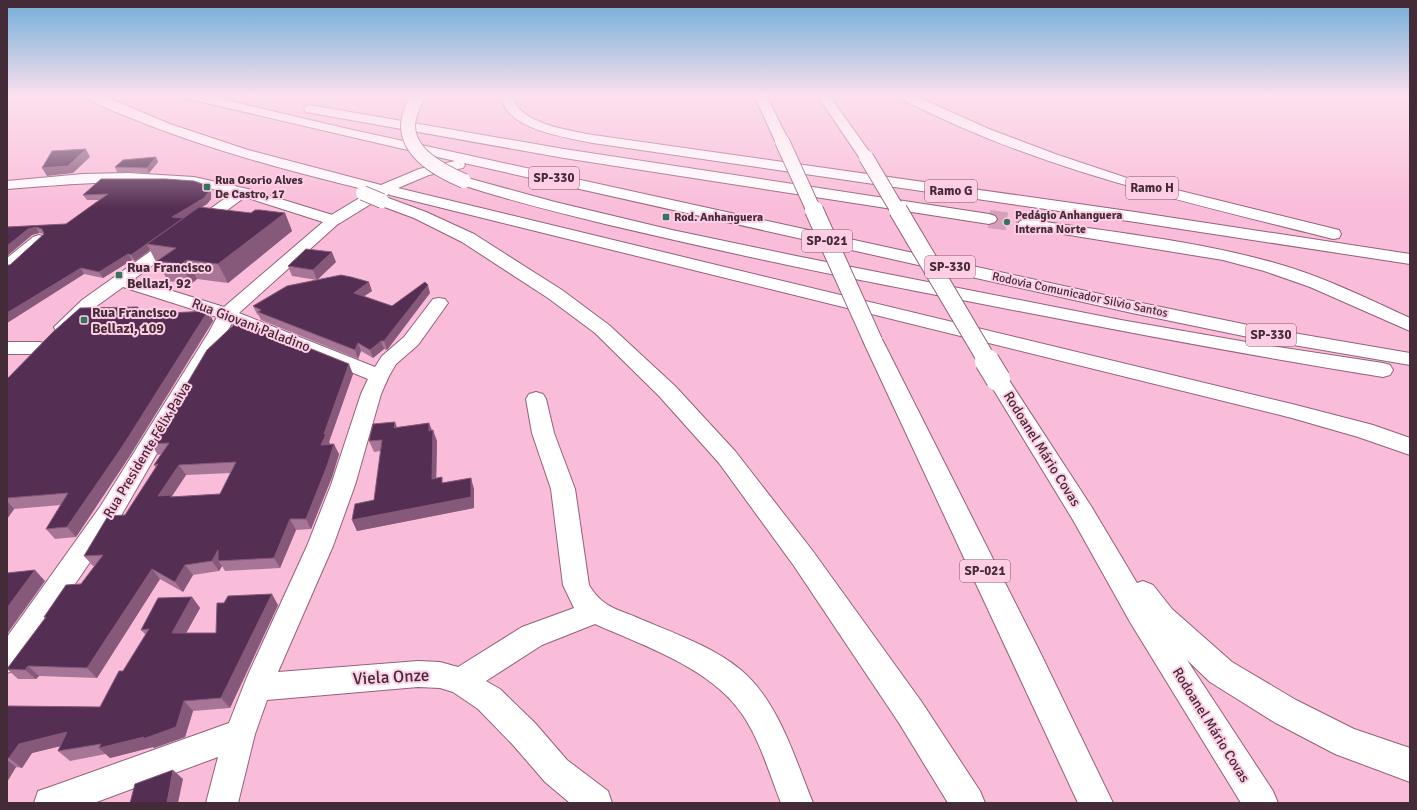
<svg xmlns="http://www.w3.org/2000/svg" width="1417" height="810" font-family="Signika,sans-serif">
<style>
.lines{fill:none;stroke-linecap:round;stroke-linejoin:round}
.highway-tunnel{stroke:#d5a0b9;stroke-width:18;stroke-dasharray:18 9;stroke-linecap:butt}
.street-casing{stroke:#95607a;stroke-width:2}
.highway-casing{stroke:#95607a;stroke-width:2}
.street{fill:#fff;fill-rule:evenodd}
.highway{fill:#fff;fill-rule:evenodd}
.highway-bridge-far2-casing{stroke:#95607a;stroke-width:16;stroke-linecap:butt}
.highway-bridge-far1-casing{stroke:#95607a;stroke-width:20;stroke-linecap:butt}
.highway-bridge-casing{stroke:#95607a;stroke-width:26;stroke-linecap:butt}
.highway-bridge-far2{stroke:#fff;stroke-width:14}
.highway-bridge-far1{stroke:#fff;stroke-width:18}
.highway-bridge{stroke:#fff;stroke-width:24}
.wall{fill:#a77696;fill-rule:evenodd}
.shaded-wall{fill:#86597b}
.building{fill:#552e53;stroke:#86597b;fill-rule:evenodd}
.poi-dot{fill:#37745f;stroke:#ffcee5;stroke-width:1.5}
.labels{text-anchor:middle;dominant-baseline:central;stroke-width:4;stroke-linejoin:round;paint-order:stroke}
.far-poi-label{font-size:12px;font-weight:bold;fill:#432c37;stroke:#ffcee5;text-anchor:start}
.far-street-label{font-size:12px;fill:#432c37;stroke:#ffcee5}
.shield{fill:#ffcee5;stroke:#7b5d6b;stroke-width:1}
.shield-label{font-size:13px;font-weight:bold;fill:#432c37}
.poi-label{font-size:14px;font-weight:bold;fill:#432c37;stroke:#ffcee5;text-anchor:start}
.street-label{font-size:14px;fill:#432c37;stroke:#ffcee5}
.near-street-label{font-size:17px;fill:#432c37;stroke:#ffcee5}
</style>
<rect width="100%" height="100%" fill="#f9bdd9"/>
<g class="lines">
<path class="highway-tunnel" d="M989,219L1026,224"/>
<defs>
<g id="street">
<path d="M128,173L194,177L248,189L339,217L342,220L339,223L239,313L375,367L382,356L404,337L433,299L439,298L445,299L448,303L418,345L396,364L389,376L381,394L355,485L333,546L278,672L418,661L440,662L458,667L522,627L574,608L563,585L551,489L532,433L526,399L529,394L536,392L543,394L546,399L554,433L575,489L589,585C593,592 598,598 605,603C614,610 628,613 638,618C673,633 712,646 741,670C779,702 795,759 813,803H781C769,773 760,740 742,714C711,668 644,646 595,624L542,645L486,681L500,689L535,723L567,760L608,791L612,803H570L545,782L513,745L478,709L453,692L440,688L418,687L267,700L255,734L238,803H206L218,757L94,803H34L38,791L50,787L229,723L247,677L307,546L331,485L361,394L368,379L232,323L118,521L17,669L7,673V637L100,507L209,332L217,317L123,287L94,308L70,331L63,333L56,331L54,327L82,300L231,194C218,191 205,186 192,185C130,179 70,184 7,189V181L83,174ZM245,197L323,222L224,307L134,279Z"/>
<path d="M39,235L45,237L47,240L45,243L13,270L7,271V258L33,237Z"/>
<path d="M7,342H40L47,344L50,348L47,352L40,354H7Z"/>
</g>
<g id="highway">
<path d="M86,95H101L170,124L248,150L381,185L419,169L455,161L189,99L185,98L183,95H204L344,128L1132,301L1253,326L1410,353V365L1253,338L1132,313L464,163L465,165L463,168L429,175L398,188L1292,404L1373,425L1410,438V455L1358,437L1292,418L390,195L389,194L380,199L385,197L391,199L426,212L474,234L562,290L609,325L675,386L735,451L812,550L921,701L980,791L985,803H948L899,723L794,566L719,463L659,396L595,333L548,298L462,242L414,218L379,205L377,202L379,199L340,223L334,225L328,223L326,220L328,217L371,191C288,171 206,149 126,116C116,112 92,104 86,95Z"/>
<path d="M501,95H513C514,99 515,103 517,106C531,125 572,131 593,135L1135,212L1410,254V264L1135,222L593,143C569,138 518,131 505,107C503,103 502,99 501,95Z"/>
<path d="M754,95H766L789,141L787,144L782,145L777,144L775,141Z"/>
<path d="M817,95H829L873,157L871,160L866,161L861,160Z"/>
<path d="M898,95H913L989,129L1058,155L1124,177L1339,230L1341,234L1339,238L1333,239C1186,202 1035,169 900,98Z"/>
<path d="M310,105L564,149L989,214L995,216L997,219L995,222L989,224L564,158L306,112L304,109L306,106Z"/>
<path d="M464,177L555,202L672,230L796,256L1121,320L1252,343L1383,363L1390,365L1393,370L1390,375L1383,377C1208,349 1034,314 860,280C775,263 690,244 605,224C556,212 507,200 459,184L457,181L459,178Z"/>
<path d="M1026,219C1109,232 1194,240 1275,263C1322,276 1366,298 1410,318V331L1310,287L1264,271L1223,260L1020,227L1018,224L1020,221Z"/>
<path d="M873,335L880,337L883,341L1039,650L1113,803H1078L863,341L866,337Z"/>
<path d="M998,372L1005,374L1091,506L1137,583L1143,581L1153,585L1172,609L1232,662L1296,700L1354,729L1410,748V782L1335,754L1274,722L1210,682L1187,660L1273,791L1278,803H1241L1130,622L1073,520L987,379L991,374Z"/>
</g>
</defs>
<use href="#street" class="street-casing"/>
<use href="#highway" class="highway-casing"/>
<use href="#street" class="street"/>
<use href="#highway" class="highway"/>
<defs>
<g id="highway-bridge-far2">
<path d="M418,95C413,105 409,114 408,124C407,154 441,171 464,181"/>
<path d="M782,141L814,211"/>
<path d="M866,157L898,211"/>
<path d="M363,193L382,201"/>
</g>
<g id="highway-bridge-far1">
<path d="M814,210L873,341"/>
<path d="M898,210L988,362"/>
</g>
<path id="highway-bridge" d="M987,361L998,379"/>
</defs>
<use href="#highway-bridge-far2" class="highway-bridge-far2-casing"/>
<use href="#highway-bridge-far1" class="highway-bridge-far1-casing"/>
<use href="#highway-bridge" class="highway-bridge-casing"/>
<use href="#highway-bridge-far2" class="highway-bridge-far2"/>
<use href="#highway-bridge-far1" class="highway-bridge-far1"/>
<use href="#highway-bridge" class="highway-bridge"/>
</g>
<g class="wall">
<path d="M156,157L158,162L149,173L117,172L115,167Z"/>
<path d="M101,179L211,192V199L207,204L201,208L251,213H285L292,231L228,283L197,279L191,284L168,281L158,264H157L150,250L135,261L132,260L103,278L84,274L7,323V265H10L44,234L39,233L32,235L7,256V227L66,224L99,200H87L83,195Z"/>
<path d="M336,262L317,280L292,276L288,266Z"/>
<path d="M372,291L364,296L392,306L430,293L387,350L384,349L373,358L361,351L358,359L261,320L259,316L257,314L253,306Z"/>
<path d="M138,307L143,314L208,311L213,321L129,457L76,537L55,539L46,529L61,505L14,509L7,519V379Z"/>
<path d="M353,374L329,442L330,444L339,454L332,477L311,529L296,530L280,568L225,571L222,566L219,571L193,575L183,592L160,579L97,678L39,676L36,679H18L7,669L45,618L44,617L81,584L95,566H93L84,556L125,515L156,468L154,465L161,454L158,455L151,444ZM231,473L220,494L173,497L172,496L186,475Z"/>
<path d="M429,423L432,430L437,441L436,478L444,483L474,489V508L357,531L352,520L374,500L381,451L374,452L369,441L397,427Z"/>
<path d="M192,597L200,608L186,633H216L278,605L230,708L193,711L185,737L154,748L153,747L110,758L106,754L70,761L58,751L60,746L32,753L22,768L16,767L7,782V706L100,707L146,635L141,630Z"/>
</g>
<g class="shaded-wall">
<path d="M86,149L90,157L73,173L47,176L42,168Z"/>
<path d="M156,157L158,162L149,173L147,168Z"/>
<path d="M208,186L211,192V199L207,204L175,223L172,217Z"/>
<path d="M285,213L292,231L228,283L218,264Z"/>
<path d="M184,218L147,244L150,250L135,261L131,255Z"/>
<path d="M36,227L39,233L32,235L7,256V246L28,229Z"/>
<path d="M332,252L336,262L317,280L313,270Z"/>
<path d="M128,254L132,260L103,278L99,272Z"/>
<path d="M187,260L197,279L191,284L181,264Z"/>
<path d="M81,268L84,274L7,323V313Z"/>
<path d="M369,282L372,291L357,301L354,293Z"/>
<path d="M428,285L430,293L387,350L384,341Z"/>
<path d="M138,307L144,317L132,315Z"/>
<path d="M208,311L213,321L129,457L76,537L67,527Z"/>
<path d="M381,341L384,349L373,358L370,350Z"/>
<path d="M358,343L361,351L358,359L355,350Z"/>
<path d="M349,364L353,374L329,442L330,444L321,445L324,434Z"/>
<path d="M395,422L399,433L394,428Z"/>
<path d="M429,423L433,434L429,431Z"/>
<path d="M433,430L437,441L436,490L432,479Z"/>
<path d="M334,444L339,454L332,477L311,529L306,519Z"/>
<path d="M179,465L186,475L172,496L179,505L158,496Z"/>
<path d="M471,478L474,489V508L357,531L352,520Z"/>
<path d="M7,501L14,509L7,519Z"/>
<path d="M290,519L296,530L280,568L274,558Z"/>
<path d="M218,550V561L222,566L219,571L212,561Z"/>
<path d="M185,565L193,575L183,592L175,582Z"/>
<path d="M152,569L160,579L97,678L87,668Z"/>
<path d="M35,570L45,581L7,634V608Z"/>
<path d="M272,594L278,605L230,708L221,698Z"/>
<path d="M192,597L200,608L180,644L172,633Z"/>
<path d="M28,666L39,676L36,679L25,670Z"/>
<path d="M184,701L193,711L185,737L154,748L153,747L110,758L99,748L144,737Z"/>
<path d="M67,732L78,742L32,753L22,768L9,758L19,744Z"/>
<path d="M7,760L16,767L7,782Z"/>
<path d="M173,770L183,779L178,803H167Z"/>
</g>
<g class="building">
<path d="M86,149L68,166L42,168L52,151Z"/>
<path d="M156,157L147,168L115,167L123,160Z"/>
<path d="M101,179H166L194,181L208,186V193L204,198L172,217L184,218L131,255L128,254L99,272L81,268L7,313V265H10L44,234L42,229L36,227L28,229L7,246V227L66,224L108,194L83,195Z"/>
<path d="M199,207L251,213L255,210H260L285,213L218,264L187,260L181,264L157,261L176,248L147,244Z"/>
<path d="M306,249L332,252L313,270L288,266Z"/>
<path d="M341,275L351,277L369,282L354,293L392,306L425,282L428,285L384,341H381L370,350L358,343L355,350L258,312L261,310L253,306L287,286Z"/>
<path d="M138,307L132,315L208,311L122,447L67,527L46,529L68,493L7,498V379L53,332L80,308Z"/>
<path d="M239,320L349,364L324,434H326L321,445L334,444L327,466L306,519H290L274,558L218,561V550L212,561L185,565L175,582L152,569L87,668L28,666L25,670L7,669L46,617H44L66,585L81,584L103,555L84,556L108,516L125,515L158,464L154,465L169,443L151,444L207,350ZM236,462L220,494L170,497L172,495L158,496L179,465Z"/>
<path d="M395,422L394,428L429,423V431L433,430L432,479L442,477V483L471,478V497L352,520L355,504L374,500L382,440L369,441L373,424Z"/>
<path d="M35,570L7,608V573Z"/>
<path d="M272,594L221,698L184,701L176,727L143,739L144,737L99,748L101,744L58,751L67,732L19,744L9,758H7V706L100,707L119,671H123L149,629L141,630L158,598L192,597L172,633H216L217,603H224L228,596Z"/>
<path d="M173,770L167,803H130L135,784Z"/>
</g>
<linearGradient id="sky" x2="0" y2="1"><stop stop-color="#71add8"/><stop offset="0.46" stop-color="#fce1ee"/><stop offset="1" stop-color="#fce1ee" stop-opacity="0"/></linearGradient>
<rect width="1417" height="208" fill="url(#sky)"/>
<g class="poi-dot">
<rect x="203" y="183" width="8" height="8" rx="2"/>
<rect x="662" y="213" width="8" height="8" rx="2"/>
<circle cx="1007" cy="222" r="4"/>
<rect x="115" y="271" width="8" height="8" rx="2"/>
<rect x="80" y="316" width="8" height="8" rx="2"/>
</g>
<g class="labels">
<g class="far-poi-label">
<text x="215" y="180">Rua Osorio Alves<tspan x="215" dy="14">De Castro, 17</tspan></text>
<text x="1015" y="215">Pedágio Anhanguera<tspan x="1015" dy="14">Interna Norte</tspan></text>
<text x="674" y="217">Rod. Anhanguera</text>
</g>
<g class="far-street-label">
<text transform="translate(1080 295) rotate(12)">Rodovia Comunicador Silvio Santos</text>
</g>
<g class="shield">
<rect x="529" y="167" width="50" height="22" rx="3"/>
<rect x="1126" y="177" width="52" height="22" rx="3"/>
<rect x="925" y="180" width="52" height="22" rx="3"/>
<rect x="802" y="230" width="50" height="22" rx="3"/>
<rect x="925" y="256" width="50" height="22" rx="3"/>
<rect x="1246" y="324" width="50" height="22" rx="3"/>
<rect x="960" y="560" width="50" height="22" rx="3"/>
</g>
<g class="shield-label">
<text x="554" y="178">SP-330</text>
<text x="1152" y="188">Ramo H</text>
<text x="951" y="191">Ramo G</text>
<text x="827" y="241">SP-021</text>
<text x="950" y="267">SP-330</text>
<text x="1271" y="335">SP-330</text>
<text x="985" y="571">SP-021</text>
</g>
<g class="poi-label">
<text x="127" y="267">Rua Francisco<tspan x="127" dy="16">Bellazi, 92</tspan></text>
<text x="92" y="312">Rua Francisco<tspan x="92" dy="16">Bellazi, 109</tspan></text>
</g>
<g class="street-label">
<text transform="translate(251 325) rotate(21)">Rua Giovani Paladino</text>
<text transform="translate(1042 449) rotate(58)">Rodoanel Mário Covas</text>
<text transform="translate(147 450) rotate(-59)">Rua Presidente Félix Paiva</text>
<text transform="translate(1211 725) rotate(58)">Rodoanel Mário Covas</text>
</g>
<g class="near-street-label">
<text transform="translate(391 677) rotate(-3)">Viela Onze</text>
</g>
</g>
<rect width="1417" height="810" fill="none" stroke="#432c37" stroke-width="16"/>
</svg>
